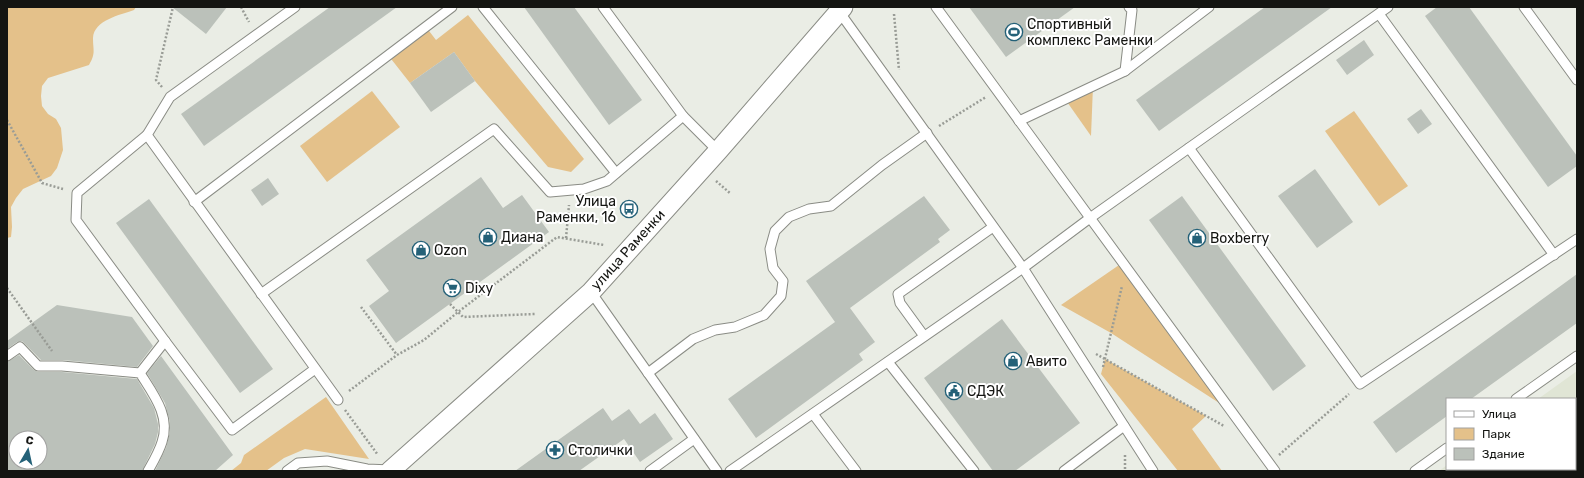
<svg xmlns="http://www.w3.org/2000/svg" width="1584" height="478" font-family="Rubik,sans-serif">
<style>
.built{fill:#e0e5d5}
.green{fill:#e4c18a}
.building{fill:#bbc1ba;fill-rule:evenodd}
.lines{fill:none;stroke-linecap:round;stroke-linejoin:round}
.lane-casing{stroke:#8a8c85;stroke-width:11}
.street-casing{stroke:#8a8c85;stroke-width:21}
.path{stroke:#999c96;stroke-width:2.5;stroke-dasharray:2 2;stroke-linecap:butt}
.lane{stroke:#fff;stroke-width:9}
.street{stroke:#fff;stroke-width:19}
.labels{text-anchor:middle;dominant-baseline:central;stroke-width:4;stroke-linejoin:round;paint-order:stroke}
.poi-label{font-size:14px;fill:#141512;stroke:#fff;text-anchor:start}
.street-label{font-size:14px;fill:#141512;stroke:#fff}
</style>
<rect width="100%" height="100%" fill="#eaede5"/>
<path class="built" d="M1577,371V471H1439L1447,465V469H1575V399H1538Z"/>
<g class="green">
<path d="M7,7H136L134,10C120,15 94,20 93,38C93,51 96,53 89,65L48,78L42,86L41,96L42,106L48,114L56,119L61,128L63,150L57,168L51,176L23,189L16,198L11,207L12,227L11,237L7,238Z"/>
<path d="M468,15L584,159L571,172L548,167L475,81L454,52L410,83L388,55L426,27L436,40Z"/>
<path d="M1093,86L1091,136L1065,99Z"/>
<path d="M372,91L400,127L327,182L300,146Z"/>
<path d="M1354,111L1408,186L1379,206L1325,131Z"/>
<path d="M1122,263L1230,410L1111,333L1061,305Z"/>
<path d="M1105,359L1206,416L1192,429L1222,471H1178L1101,374Z"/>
<path d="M326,397L369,459L305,449L284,458L266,471H231L241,463L244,455Z"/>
</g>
<g class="building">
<path d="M172,7H227L206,34Z"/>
<path d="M330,7H397L204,146L181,114Z"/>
<path d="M524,7H574L642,100L609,125Z"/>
<path d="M969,7H1075L1006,57Z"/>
<path d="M1265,7H1332L1159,131L1136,100Z"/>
<path d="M1437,7H1469L1577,156V166L1548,187L1425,16Z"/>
<path d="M1364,40L1374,55L1347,75L1336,60Z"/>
<path d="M454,52L475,81L431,112L410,83Z"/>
<path d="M1421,109L1432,124L1418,134L1407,119Z"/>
<path d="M1315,169L1353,222L1317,248L1278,196Z"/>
<path d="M481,177L503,208L522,195L549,232L396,343L369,306L389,291L366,260Z"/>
<path d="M268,178L279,194L262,206L251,190Z"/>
<path d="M924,196L950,230L938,239L940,242L850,308L875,342L859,354L863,360L756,438L728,399L835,322L806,281Z"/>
<path d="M1182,196L1306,366L1273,391L1149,220Z"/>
<path d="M149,199L273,369L240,393L116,223Z"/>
<path d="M1577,274V323L1471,399H1447V416L1396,453L1373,422Z"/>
<path d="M57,305L132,317L153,346L137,367L63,360H41L22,341L17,342L7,349V341Z"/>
<path d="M1002,319L1080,423L1015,471H993L924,378Z"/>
<path d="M19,355L34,370L38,372H62L137,379L154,408L158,424V432L155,444L142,471H7V362ZM16,438H40V462H16Z"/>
<path d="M161,356L233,455L215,471H155L166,448L170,432V422L165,403L147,373Z"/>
<path d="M603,408L612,421L629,409L640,424L655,413L673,439L640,462L624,439L579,471H515Z"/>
</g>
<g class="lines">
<defs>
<g id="lane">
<path d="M295,7L170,97L147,135L338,400"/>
<path d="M483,7L616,173"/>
<path d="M603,7L683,116L718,151"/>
<path d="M936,7L1275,471"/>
<path d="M1524,7L1577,80"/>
<path d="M838,10L1023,268L1153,471"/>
<path d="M1379,14L1554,255"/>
<path d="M1125,71L1132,10L1129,7"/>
<path d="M1019,121L1125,71L1209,7"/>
<path d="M1189,148L1360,384L1577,239"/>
<path d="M194,202L452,7"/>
<path d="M591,292L717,471"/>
<path d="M261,294L494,129L550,192L584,189L607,181L683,116"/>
<path d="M924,336L900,303L898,294L993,227"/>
<path d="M165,341L232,430L315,369"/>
<path d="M7,356L20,347L38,366H62L140,373C153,394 171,416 162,442C159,452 153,462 148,471"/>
<path d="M888,362L974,471"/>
<path d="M140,373L165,341L76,220L77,193L147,135"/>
<path d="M648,373L693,339L715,330L735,327L764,315L781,296L783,281L773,268L770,249L775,231L789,217L809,209L831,206L882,165L927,133"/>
<path d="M1516,399L1577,356"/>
<path d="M813,414L856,471"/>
<path d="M287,471L298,463L327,461L367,469L391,470"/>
<path d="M650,471L694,439"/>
<path d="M730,471L1023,268L1090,218L1388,7"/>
<path d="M1064,471L1124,426"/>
<path d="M1415,471L1447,448"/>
</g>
<path id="street" d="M390,471L591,292L718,151L843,7"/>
</defs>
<use href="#lane" class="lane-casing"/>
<use href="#street" class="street-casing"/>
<g class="path">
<path d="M241,7L249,22"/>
<path d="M894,14L899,70"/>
<path d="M162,87L156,80L173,7"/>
<path d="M7,120L42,183L63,189"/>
<path d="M939,126L986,97"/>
<path d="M716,181L731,194"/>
<path d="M566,238L569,205"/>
<path d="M7,288L52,351"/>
<path d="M450,304L463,317L535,314"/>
<path d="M361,307L397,355L424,340L458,312L557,237L604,245"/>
<path d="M1096,354L1224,426"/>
<path d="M1103,367L1122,286"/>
<path d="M349,391L397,355"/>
<path d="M345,410L378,455"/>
<path d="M1125,455V471"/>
<path d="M1279,455L1349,394"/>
</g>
<use href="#lane" class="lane"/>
<use href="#street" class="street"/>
</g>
<defs>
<symbol id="stadium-ring" viewBox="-11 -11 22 22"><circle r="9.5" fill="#fff" stroke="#246178" stroke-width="1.5"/><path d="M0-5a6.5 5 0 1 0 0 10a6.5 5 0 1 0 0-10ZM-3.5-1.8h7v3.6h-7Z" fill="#246178"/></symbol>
<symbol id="bus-ring" viewBox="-11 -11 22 22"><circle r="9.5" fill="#fff" stroke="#246178" stroke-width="1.5"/><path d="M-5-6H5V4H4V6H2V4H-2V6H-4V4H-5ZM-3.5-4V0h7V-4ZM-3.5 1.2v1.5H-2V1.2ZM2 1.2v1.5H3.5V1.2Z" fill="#246178"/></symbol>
<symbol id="shop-ring" viewBox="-11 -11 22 22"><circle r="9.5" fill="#fff" stroke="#246178" stroke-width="1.5"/><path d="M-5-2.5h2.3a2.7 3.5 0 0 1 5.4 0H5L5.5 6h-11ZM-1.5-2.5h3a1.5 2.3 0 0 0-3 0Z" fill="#246178"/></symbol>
<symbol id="supermarket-ring" viewBox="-11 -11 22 22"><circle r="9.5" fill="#fff" stroke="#246178" stroke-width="1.5"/><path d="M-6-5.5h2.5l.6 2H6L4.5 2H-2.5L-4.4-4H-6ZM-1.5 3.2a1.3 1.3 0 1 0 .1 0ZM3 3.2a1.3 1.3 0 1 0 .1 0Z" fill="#246178"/></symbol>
<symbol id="civic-ring" viewBox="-11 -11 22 22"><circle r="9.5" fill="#fff" stroke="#246178" stroke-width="1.5"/><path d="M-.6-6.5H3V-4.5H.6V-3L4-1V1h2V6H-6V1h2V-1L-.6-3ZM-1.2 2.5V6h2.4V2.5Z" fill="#246178"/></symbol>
<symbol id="pharmacy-ring" viewBox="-11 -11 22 22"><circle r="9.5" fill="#fff" stroke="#246178" stroke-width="1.5"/><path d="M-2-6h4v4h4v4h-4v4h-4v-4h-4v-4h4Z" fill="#246178"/></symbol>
</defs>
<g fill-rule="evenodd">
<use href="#stadium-ring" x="1004" y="22" width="20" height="20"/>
<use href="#bus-ring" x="619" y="199" width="20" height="20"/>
<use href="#shop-ring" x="478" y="227" width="20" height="20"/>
<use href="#shop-ring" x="1187" y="228" width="20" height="20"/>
<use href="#shop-ring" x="411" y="240" width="20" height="20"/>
<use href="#supermarket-ring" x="442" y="278" width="20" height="20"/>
<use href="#shop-ring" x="1003" y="351" width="20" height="20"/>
<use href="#civic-ring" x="944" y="381" width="20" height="20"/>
<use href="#pharmacy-ring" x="545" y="440" width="20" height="20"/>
</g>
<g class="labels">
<g class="poi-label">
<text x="1027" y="24">Спортивный<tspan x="1027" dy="16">комплекс Раменки</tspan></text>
<text x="616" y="201" text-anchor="end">Улица<tspan x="616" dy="16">Раменки, 16</tspan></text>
<text x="501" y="237">Диана</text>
<text x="1210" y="238">Boxberry</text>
<text x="434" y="250">Ozon</text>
<text x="465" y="288">Dixy</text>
<text x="1026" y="361">Авито</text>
<text x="967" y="391">СДЭК</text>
<text x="568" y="450">Столички</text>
</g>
<g class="street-label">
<text transform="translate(628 250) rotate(-48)">улица Раменки</text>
</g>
</g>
<rect width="1584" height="478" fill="none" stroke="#141512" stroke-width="16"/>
<rect x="1446" y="398" width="130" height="72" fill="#ffffff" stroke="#a1a1a0"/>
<rect x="1454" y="411" width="20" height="6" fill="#ffffff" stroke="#a1a1a0"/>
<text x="1482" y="418" font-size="12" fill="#141512">Улица</text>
<rect x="1454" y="428" width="20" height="12" fill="#e4c18a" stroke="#a1a1a0"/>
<text x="1482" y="438" font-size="12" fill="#141512">Парк</text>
<rect x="1454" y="448" width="20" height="12" fill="#bbc1ba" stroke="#a1a1a0"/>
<text x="1482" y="458" font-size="12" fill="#141512">Здание</text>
<g transform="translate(28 450) rotate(9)"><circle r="19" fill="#ffffff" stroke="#a1a1a0"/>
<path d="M0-3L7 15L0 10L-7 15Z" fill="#246178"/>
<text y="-6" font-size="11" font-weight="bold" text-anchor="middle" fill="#141512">С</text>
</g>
</svg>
